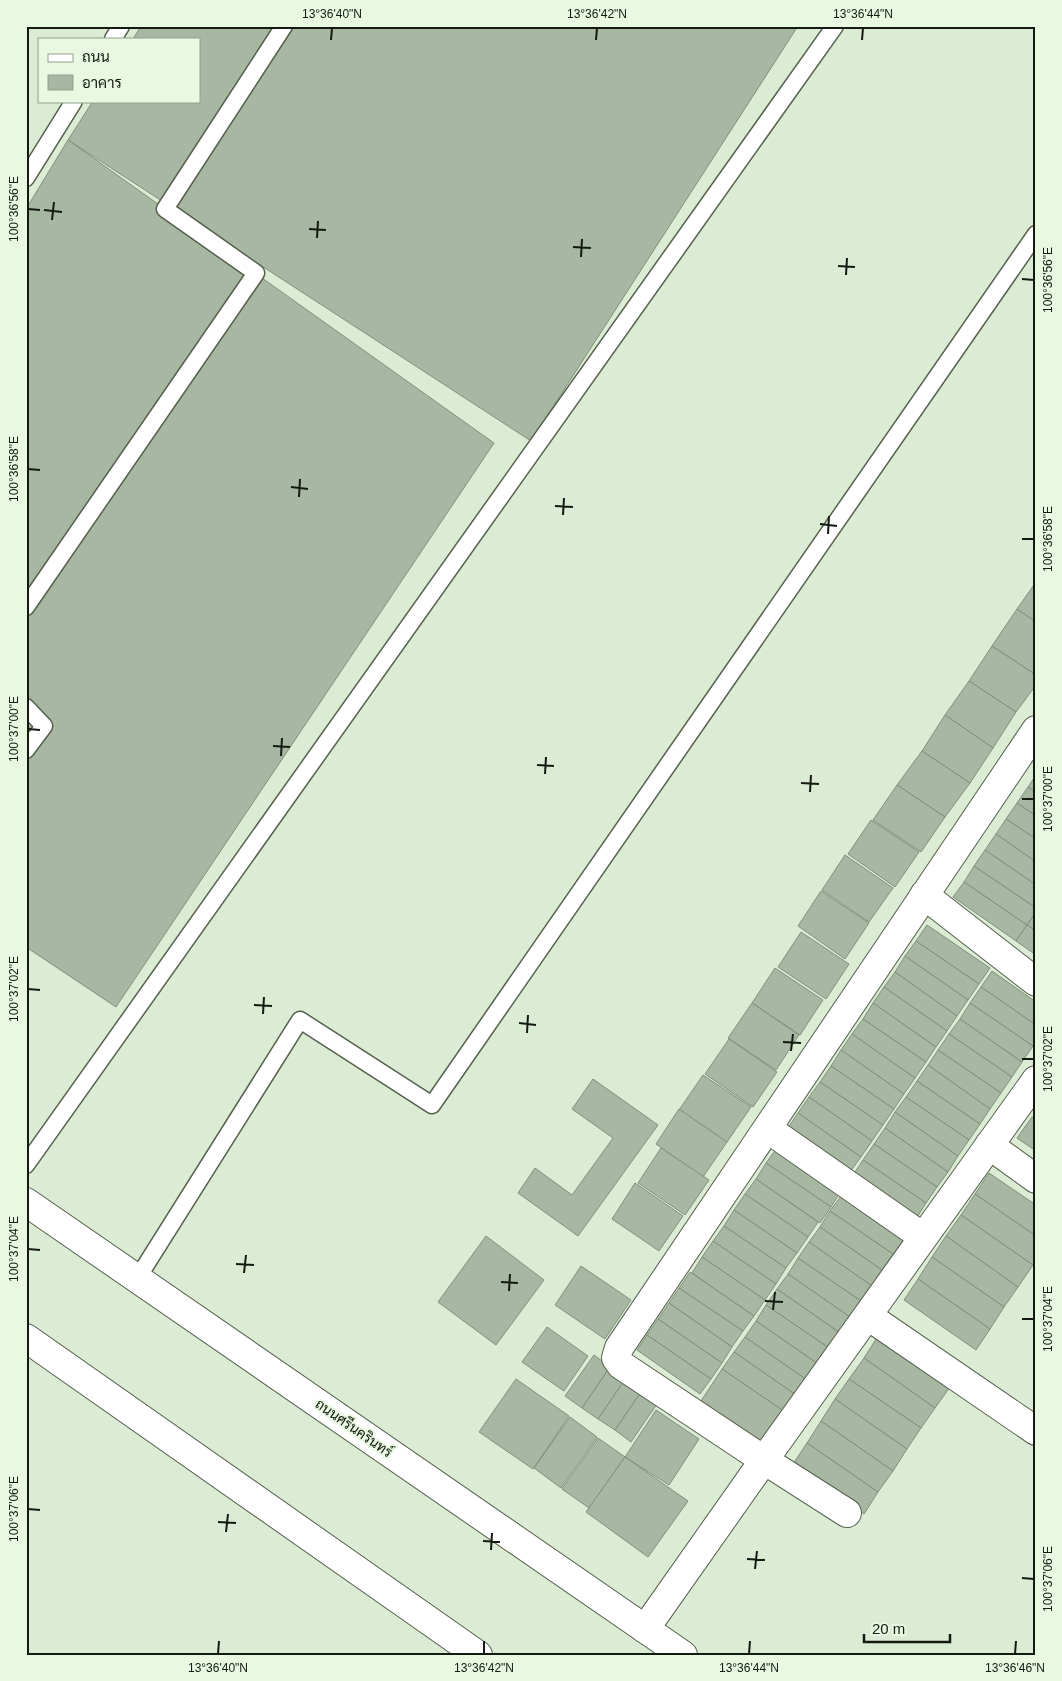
<svg xmlns="http://www.w3.org/2000/svg" width="1062" height="1681" font-family="Arial,Sarabun,sans-serif">
<style>
.building{fill:#a8b7a1;stroke:#81907a}
.lines{fill:none;stroke-linecap:round;stroke-linejoin:round}
.lane-casing{stroke:#54614d;stroke-width:19}
.street-casing{stroke:#54614d;stroke-width:30}
.primary-casing{stroke:#54614d;stroke-width:30}
.lane{stroke:#fff;stroke-width:16}
.street{stroke:#fff;stroke-width:28}
.primary{stroke:#fff;stroke-width:28}
.ticks{fill:none;stroke:#141a11;stroke-width:2}
.labels{text-anchor:middle;dominant-baseline:central;stroke-width:4;stroke-linejoin:round;paint-order:stroke}
.street-label{font-size:14px;fill:#141a11;stroke:#e8f8e1}
.neatline{fill:none;stroke:#141a11;stroke-width:2}
.ticks-label{font-size:12px;text-anchor:middle;fill:#141a11}
</style>
<rect width="100%" height="100%" fill="#dbebd4"/>
<g class="building">
<path d="M141,26H798L531,441L68,140L93,101H199V39H133Z"/>
<path d="M68,140L494,443L116,1007L26,947V209Z"/>
<path d="M1036,582V622L1017,609Z"/>
<path d="M1017,609L1036,622V675L992,646Z"/>
<path d="M992,646L1036,675V685L1016,712L969,681Z"/>
<path d="M969,681L1016,712L993,748L945,715Z"/>
<path d="M945,715L993,748L970,783L922,751Z"/>
<path d="M922,751L970,783L945,817L897,785Z"/>
<path d="M1036,775V793L1028,787Z"/>
<path d="M897,785L945,817L921,852L873,820Z"/>
<path d="M1028,787L1036,793V816L1017,803Z"/>
<path d="M1017,803L1036,816V839L1006,819Z"/>
<path d="M1006,819L1036,839V862L996,834Z"/>
<path d="M871,820L919,852L895,887L848,854Z"/>
<path d="M996,834L1036,862V885L985,850Z"/>
<path d="M985,850L1036,885V908L974,866Z"/>
<path d="M845,855L893,888L869,922L822,890Z"/>
<path d="M974,866L1036,908V912L1027,925L964,882Z"/>
<path d="M964,882L1027,925L1016,941L953,897Z"/>
<path d="M821,891L869,923L845,959L798,926Z"/>
<path d="M1036,912V931L1027,925Z"/>
<path d="M927,925L990,968L979,984L916,941Z"/>
<path d="M1027,925L1036,931V955L1016,941Z"/>
<path d="M801,932L849,964L826,999L778,967Z"/>
<path d="M916,941L979,984L968,1000L905,956Z"/>
<path d="M905,956L968,1000L957,1016L895,972Z"/>
<path d="M775,968L823,1000L800,1035L752,1003Z"/>
<path d="M992,971L1036,1002V1025L981,987Z"/>
<path d="M895,972L957,1016L947,1031L884,987Z"/>
<path d="M884,987L947,1031L936,1047L873,1003Z"/>
<path d="M981,987L1036,1025V1042L1033,1046L970,1003Z"/>
<path d="M752,1003L799,1035L776,1070L728,1038Z"/>
<path d="M873,1003L936,1047L926,1062L863,1019Z"/>
<path d="M970,1003L1033,1046L1022,1062L960,1019Z"/>
<path d="M863,1019L926,1062L915,1078L852,1034Z"/>
<path d="M960,1019L1022,1062L1012,1077L949,1034Z"/>
<path d="M852,1034L915,1078L904,1094L841,1050Z"/>
<path d="M949,1034L1012,1077L1001,1093L938,1050Z"/>
<path d="M729,1039L777,1072L753,1107L705,1074Z"/>
<path d="M841,1050L904,1094L894,1109L831,1066Z"/>
<path d="M938,1050L1001,1093L990,1109L928,1065Z"/>
<path d="M928,1065L990,1109L980,1124L917,1081Z"/>
<path d="M831,1066L894,1109L883,1125L820,1082Z"/>
<path d="M703,1075L751,1107L727,1142L679,1110Z"/>
<path d="M593,1079L658,1125L578,1236L518,1193L535,1168L572,1195L613,1138L572,1109Z"/>
<path d="M917,1081L980,1124L969,1140L906,1097Z"/>
<path d="M820,1082L883,1125L872,1141L809,1097Z"/>
<path d="M809,1097L872,1141L861,1157L798,1113Z"/>
<path d="M906,1097L969,1140L958,1156L895,1112Z"/>
<path d="M679,1109L727,1142L703,1177L656,1144Z"/>
<path d="M895,1112L958,1156L948,1172L885,1128Z"/>
<path d="M798,1113L861,1157L850,1172L787,1129Z"/>
<path d="M1032,1117L1036,1119V1151L1017,1138Z"/>
<path d="M885,1128L948,1172L937,1187L874,1144Z"/>
<path d="M874,1144L937,1187L926,1203L863,1160Z"/>
<path d="M661,1148L709,1180L685,1215L638,1183Z"/>
<path d="M777,1148L841,1191L831,1207L766,1163Z"/>
<path d="M863,1160L926,1203L916,1219L853,1175Z"/>
<path d="M766,1163L831,1207L820,1223L756,1179Z"/>
<path d="M989,1173L1036,1205V1236L975,1194Z"/>
<path d="M756,1179L818,1222L808,1237L745,1194Z"/>
<path d="M635,1183L683,1216L659,1251L612,1219Z"/>
<path d="M745,1194L808,1237L797,1253L734,1210Z"/>
<path d="M975,1194L1036,1236V1260L1033,1265L961,1215Z"/>
<path d="M841,1196L904,1239L893,1254L830,1211Z"/>
<path d="M734,1210L797,1253L786,1268L724,1226Z"/>
<path d="M830,1211L893,1254L882,1270L820,1227Z"/>
<path d="M961,1215L1033,1265L1018,1287L946,1236Z"/>
<path d="M724,1226L786,1268L776,1284L713,1241Z"/>
<path d="M820,1227L882,1270L872,1286L809,1242Z"/>
<path d="M486,1236L544,1280L496,1345L438,1302Z"/>
<path d="M946,1236L1018,1287L1004,1307L932,1257Z"/>
<path d="M713,1241L776,1284L765,1300L702,1257Z"/>
<path d="M809,1242L872,1286L861,1301L798,1258Z"/>
<path d="M702,1257L765,1300L754,1316L692,1273Z"/>
<path d="M932,1257L1004,1307L990,1329L918,1279Z"/>
<path d="M798,1258L861,1301L850,1317L788,1274Z"/>
<path d="M581,1266L631,1300L605,1339L555,1305Z"/>
<path d="M690,1272L754,1316L743,1331L679,1288Z"/>
<path d="M788,1274L850,1317L840,1333L777,1289Z"/>
<path d="M918,1279L990,1329L976,1350L904,1300Z"/>
<path d="M679,1288L743,1331L732,1347L669,1303Z"/>
<path d="M777,1289L840,1333L829,1348L766,1305Z"/>
<path d="M669,1303L732,1347L722,1363L658,1319Z"/>
<path d="M766,1305L829,1348L818,1364L756,1321Z"/>
<path d="M658,1319L722,1363L711,1379L647,1335Z"/>
<path d="M756,1321L818,1364L807,1380L745,1337Z"/>
<path d="M547,1327L588,1356L564,1391L522,1362Z"/>
<path d="M647,1335L711,1379L700,1394L637,1350Z"/>
<path d="M878,1336L950,1387L935,1408L864,1358Z"/>
<path d="M745,1337L807,1380L796,1395L734,1352Z"/>
<path d="M734,1352L796,1395L785,1412L722,1369Z"/>
<path d="M594,1355L610,1367L582,1408L565,1396Z"/>
<path d="M864,1358L935,1408L921,1428L849,1379Z"/>
<path d="M610,1367L626,1378L598,1419L582,1408Z"/>
<path d="M722,1369L785,1412L763,1445L701,1401Z"/>
<path d="M626,1378L643,1389L615,1430L598,1419Z"/>
<path d="M516,1379L569,1416L533,1469L479,1432Z"/>
<path d="M849,1379L921,1428L907,1449L835,1399Z"/>
<path d="M643,1389L659,1401L631,1442L615,1430Z"/>
<path d="M835,1399L907,1449L893,1471L821,1421Z"/>
<path d="M656,1410L699,1439L669,1485L625,1457Z"/>
<path d="M570,1417L597,1437L561,1488L534,1468Z"/>
<path d="M821,1421L893,1471L878,1492L807,1443Z"/>
<path d="M598,1438L625,1457L589,1508L562,1489Z"/>
<path d="M807,1443L878,1492L864,1514L793,1464Z"/>
<path d="M625,1457L688,1501L648,1557L586,1512Z"/>
</g>
<g class="lines">
<defs>
<g id="lane">
<path d="M113,39L121,26"/>
<path d="M26,178L74,101"/>
<path d="M26,607L256,273L165,209L284,26"/>
<path d="M26,707L44,726L26,750"/>
<path d="M26,1165L835,26"/>
<path d="M137,1279L300,1020L432,1105L1036,234"/>
</g>
<g id="street">
<path d="M1036,730L619,1348L616,1358L621,1365L764,1460L1036,1080"/>
<path d="M924,895L1036,982"/>
<path d="M768,1129L923,1237"/>
<path d="M989,1145L1036,1179"/>
<path d="M868,1316L1036,1431"/>
<path d="M645,1629L764,1460L847,1513"/>
</g>
<g id="primary">
<path d="M26,1202L683,1655"/>
<path d="M26,1338L478,1655"/>
</g>
</defs>
<use href="#lane" class="lane-casing"/>
<use href="#street" class="street-casing"/>
<use href="#primary" class="primary-casing"/>
<use href="#lane" class="lane"/>
<use href="#street" class="street"/>
<use href="#primary" class="primary"/>
</g>
<path class="ticks" d="M331,40L332,28M596,40L597,28M862,40L863,28M28,209L40,210M44,210L62,212M52,220L54,202M309,229L326,230M317,238L318,221M573,247L591,248M581,257L582,239M838,266L855,267M846,275L847,258M1022,279L1034,280M28,469L40,470M291,487L308,489M299,497L300,479M555,506L573,507M563,515L564,498M820,524L837,526M828,534L829,516M1022,539H1034M28,729L40,730M273,746L290,747M281,756L282,738M537,765L554,766M545,774L546,757M801,783L819,784M810,792L811,775M1022,799H1034M28,989L40,990M254,1005L272,1006M263,1014L264,997M519,1023L536,1025M527,1033L528,1015M783,1042L801,1043M791,1051L793,1034M1022,1059H1034M28,1249L40,1250M236,1264L254,1265M244,1273L246,1255M501,1282L518,1283M509,1291L510,1274M765,1301L783,1302M773,1310L775,1292M1022,1319H1034M28,1509L40,1510M218,1522L236,1523M226,1532L228,1514M483,1541L500,1542M491,1550L492,1533M747,1559L765,1560M755,1569L757,1551M1022,1578L1034,1579M218,1654L219,1641M484,1654V1641M749,1654L750,1641M1015,1654L1016,1641"/>
<g class="labels">
<g class="street-label">
<text transform="translate(354 1428) rotate(35)">ถนนศรีนครินทร์</text>
</g>
</g>
<rect width="1062" height="1681" fill="none" stroke="#e8f8e1" stroke-width="55"/>
<rect x="38" y="38" width="162" height="65" fill="#e8f8e1" stroke="#939f8e"/>
<rect x="48" y="54" width="25" height="8" fill="#ffffff" stroke="#939f8e"/>
<text x="82" y="62" font-size="15" fill="#141a11">ถนน</text>
<rect x="48" y="75" width="25" height="15" fill="#a8b7a1" stroke="#939f8e"/>
<text x="82" y="88" font-size="15" fill="#141a11">อาคาร</text>
<path d="M864 1634v8h86v-8" fill="none" stroke="#141a11" stroke-width="2.5"/>
<text x="872" y="1634" font-size="15" fill="#141a11" stroke="#e8f8e1" stroke-width="4" paint-order="stroke">20 m</text>
<rect x="28" y="28" width="1006" height="1626" class="neatline"/>
<g class="ticks-label">
<text x="332" y="18">13°36'40"N</text>
<text x="597" y="18">13°36'42"N</text>
<text x="863" y="18">13°36'44"N</text>
<text transform="translate(14 209) rotate(-90)" y="4">100°36'56"E</text>
<text transform="translate(1048 280) rotate(-90)" y="4">100°36'56"E</text>
<text transform="translate(14 469) rotate(-90)" y="4">100°36'58"E</text>
<text transform="translate(1048 539) rotate(-90)" y="4">100°36'58"E</text>
<text transform="translate(14 729) rotate(-90)" y="4">100°37'00"E</text>
<text transform="translate(1048 799) rotate(-90)" y="4">100°37'00"E</text>
<text transform="translate(14 989) rotate(-90)" y="4">100°37'02"E</text>
<text transform="translate(1048 1059) rotate(-90)" y="4">100°37'02"E</text>
<text transform="translate(14 1249) rotate(-90)" y="4">100°37'04"E</text>
<text transform="translate(1048 1319) rotate(-90)" y="4">100°37'04"E</text>
<text transform="translate(14 1509) rotate(-90)" y="4">100°37'06"E</text>
<text transform="translate(1048 1579) rotate(-90)" y="4">100°37'06"E</text>
<text x="218" y="1672">13°36'40"N</text>
<text x="484" y="1672">13°36'42"N</text>
<text x="749" y="1672">13°36'44"N</text>
<text x="1015" y="1672">13°36'46"N</text>
</g>
</svg>
